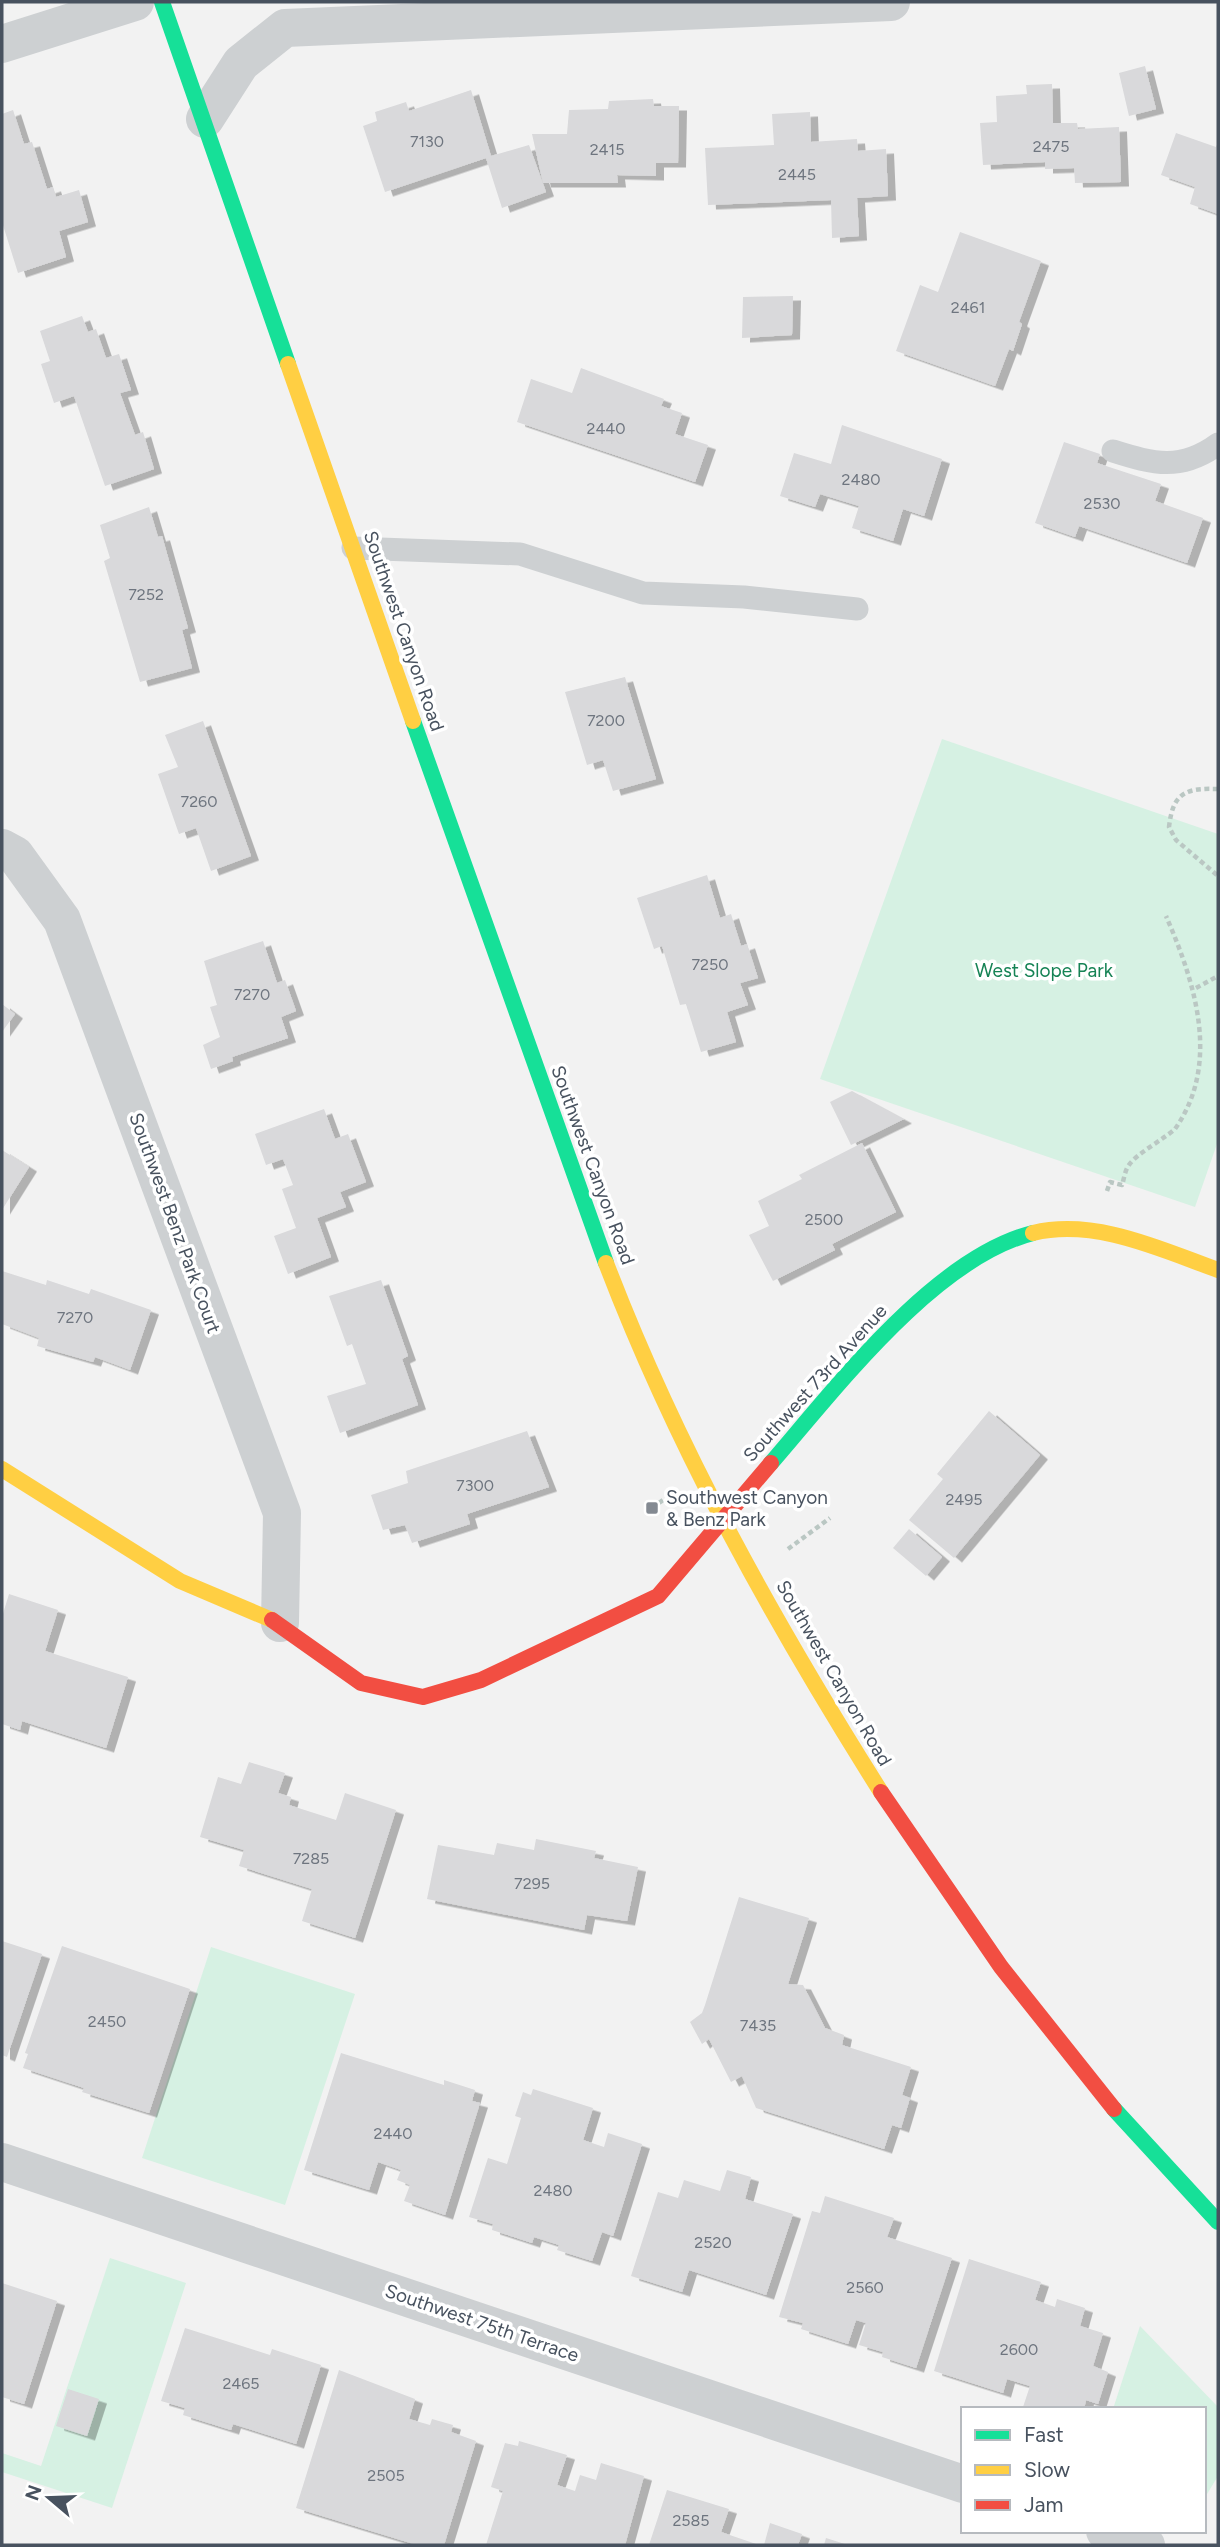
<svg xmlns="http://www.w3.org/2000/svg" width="1220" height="2547" font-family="Figtree,sans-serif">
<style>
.green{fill:#d6f1e3}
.building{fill:#d9d9db;filter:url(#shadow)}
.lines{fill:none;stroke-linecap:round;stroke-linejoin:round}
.path{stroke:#bac7c3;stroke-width:4.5;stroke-dasharray:5 3.5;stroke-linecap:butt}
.lane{stroke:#cdd0d2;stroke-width:23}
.street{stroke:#cdd0d2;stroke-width:38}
.fast{stroke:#16e098;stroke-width:16}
.slow{stroke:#ffcf43;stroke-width:16}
.jam{stroke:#f24e42;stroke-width:16}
.poi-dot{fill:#848a92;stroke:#fff;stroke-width:2.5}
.labels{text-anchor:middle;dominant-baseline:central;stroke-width:7;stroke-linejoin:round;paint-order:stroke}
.number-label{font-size:16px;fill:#6e757f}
.street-label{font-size:19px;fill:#48525f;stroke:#fff}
.park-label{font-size:19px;fill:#168355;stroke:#fff}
.poi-label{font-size:19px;fill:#48525f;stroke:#fff;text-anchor:start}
</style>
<defs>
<filter id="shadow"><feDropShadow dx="8" dy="4.5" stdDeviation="0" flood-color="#0004"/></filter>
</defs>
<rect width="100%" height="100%" fill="#f2f2f2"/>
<g class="green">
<path d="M942,739L1218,834V1141L1195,1207L820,1079Z"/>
<path d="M211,1947L355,1994L285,2205L142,2158Z"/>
<path d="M110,2258L186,2283L112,2508L2,2472V2453L41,2466Z"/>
<path d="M1140,2326L1218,2407V2476L1204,2499V2409H1113Z"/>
</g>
<g class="building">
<path d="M1145,66L1156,109L1129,116L1119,73Z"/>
<path d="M1052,84L1053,123H1077L1078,129L1119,127L1121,182L1075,183L1074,168L1045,169V162L983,165L980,123L997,122L996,96L1027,94L1026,85Z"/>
<path d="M471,90L491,156L529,145L546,192L502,208L486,158L385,192L363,126L377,121L375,112L406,102L409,111Z"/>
<path d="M653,99L654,106H679L678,163H656V176L617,175L618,183H543L532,134H567L569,110L608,109L609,101Z"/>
<path d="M13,110L24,144L32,142L47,189L53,187L56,197L79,190L88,222L59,231L66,257L18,273L2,222V114Z"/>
<path d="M810,112L811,142L857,139L858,151L886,149L888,196L857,198L859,236L832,238L831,200L708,205L705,148L774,145L772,114Z"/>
<path d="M1176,133L1216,147L1218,142V214L1190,204L1195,187L1161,175Z"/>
<path d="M960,232L1041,261L1019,322L1022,324L1013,351L1009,349L995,386L896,351L920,285L938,292Z"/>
<path d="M793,296L792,335L742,338L743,297Z"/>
<path d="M82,316L88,332L96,329L106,358L119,354L131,390L120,393L135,435L143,432L154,469L105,486L74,396L54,403L41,364L50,361L40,331Z"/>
<path d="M581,368L664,399L661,406L682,413L675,434L708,445L695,482L517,422L531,379L572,393Z"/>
<path d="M842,425L942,459L924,516L903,509L893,541L852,528L859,506L820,494L815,507L780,496L794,453L831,464Z"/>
<path d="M1064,442L1100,454L1097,463L1161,484L1155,501L1203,518L1187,563L1079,526L1075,537L1035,523Z"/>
<path d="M149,507L158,537L162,536L188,628L182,630L192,668L140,682L104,561L110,558L100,525Z"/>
<path d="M625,677L656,779L613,791L603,760L587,765L565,692Z"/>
<path d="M203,721L251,856L211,871L196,828L179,834L158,774L178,767L165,735Z"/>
<path d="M707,875L720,918L731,914L741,946L747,944L758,978L740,983L748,1005L727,1012L736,1042L701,1052L686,1004L680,1005L662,946L654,949L637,898Z"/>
<path d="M263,941L277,983L285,980L296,1011L281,1017L288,1038L232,1057L233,1061L211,1069L203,1045L220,1037L210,1007L217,1005L204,961Z"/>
<path d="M2,1004L15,1014L2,1032Z"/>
<path d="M852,1091L904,1119L851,1145L830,1102Z"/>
<path d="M324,1109L335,1139L348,1134L366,1182L340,1192L346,1207L317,1218L331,1257L288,1274L274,1236L296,1228L282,1189L293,1185L283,1159L266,1165L255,1134Z"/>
<path d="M862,1143L896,1212L832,1244L835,1250L773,1281L749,1235L769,1226L758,1201L802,1179L799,1175Z"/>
<path d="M2,1150L29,1167L2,1210Z"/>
<path d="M2,1271L46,1285L47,1280L89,1294L91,1289L151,1310L130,1370L95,1357L93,1362L37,1346L39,1338L2,1324Z"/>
<path d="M381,1280L408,1356L402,1359L418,1405L340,1433L327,1396L366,1384L352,1344L347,1346L329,1296Z"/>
<path d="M989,1411L1040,1455L954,1558L909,1520L943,1479L937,1474Z"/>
<path d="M527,1431L549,1487L467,1514L470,1524L412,1543L405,1525L383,1530L371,1495L408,1483L406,1471Z"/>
<path d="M909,1529L942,1557L926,1576L893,1548Z"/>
<path d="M9,1594L58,1610L45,1651L128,1677L106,1748L22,1721L20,1730L2,1724V1617Z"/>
<path d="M249,1762L285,1773L278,1793L291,1797L289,1805L336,1820L345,1793L396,1810L355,1938L302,1921L312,1889L239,1866L244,1850L200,1837L218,1777L241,1784Z"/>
<path d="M536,1839L596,1851L594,1858L638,1867L627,1921L587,1915L584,1930L427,1899L438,1845L494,1855L497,1843L534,1850Z"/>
<path d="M739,1897L809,1918L788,1984L803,1985L825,2028L844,2035L842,2045L911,2067L902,2095L910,2098L901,2128L892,2125L884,2149L756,2108L742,2076L731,2082L709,2039L702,2044L690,2022L702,2013L705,2005Z"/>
<path d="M2,1941L42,1954L7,2057L2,2055Z"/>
<path d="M62,1946L190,1989L149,2113L82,2092L84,2088L23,2068L28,2054L25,2053Z"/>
<path d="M341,2053L444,2085V2080L475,2090L472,2101L480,2103L445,2215L404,2201L410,2185L397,2180L401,2170L378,2162L369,2190L304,2170Z"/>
<path d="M533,2089L593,2108L583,2140L604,2147L608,2133L642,2144L613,2236L602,2232L592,2261L557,2250L559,2245L534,2237L532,2243L492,2230L493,2224L469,2217L488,2158L507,2164L521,2118L515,2116L523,2092L531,2095Z"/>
<path d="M727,2170L751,2177L745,2199L793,2214L766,2295L689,2270L682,2292L631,2276L658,2192L678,2198L684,2180L720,2191Z"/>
<path d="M825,2196L894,2218L887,2237L952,2258L916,2368L882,2357L883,2352L859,2345L866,2323L856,2320L848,2344L801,2329L803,2323L779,2317L812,2211L820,2213Z"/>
<path d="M969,2259L1041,2282L1035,2300L1055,2307L1057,2299L1085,2308L1080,2326L1103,2333L1093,2366L1108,2372L1098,2404L1086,2400L1084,2409H1029L1023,2407L1030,2386L1007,2379L1003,2393L934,2371Z"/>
<path d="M2,2283L57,2301L24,2404L2,2397Z"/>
<path d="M185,2328L270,2355L272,2349L321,2365L296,2444L233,2424L231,2430L183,2415L185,2408L161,2401Z"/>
<path d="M339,2370L415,2399L409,2419L430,2425L432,2419L453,2425L451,2432L476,2441L444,2545H417L296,2508Z"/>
<path d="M68,2389L99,2399L87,2436L56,2426Z"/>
<path d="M519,2441L567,2455L557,2485L575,2491L580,2475L596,2480L601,2463L644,2476L625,2545H486L503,2491L491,2487L505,2443L518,2446Z"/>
<path d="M667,2490L729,2509L721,2532L759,2545H649Z"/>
<path d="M770,2523L802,2534L798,2545H764Z"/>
<path d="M826,2538L848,2545H824Z"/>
</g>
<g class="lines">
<g class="path">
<path d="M1218,789C1186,788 1173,792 1169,827L1176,840L1218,876"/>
<path d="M1196,988L1218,976"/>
<path d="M1107,1191L1110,1182L1122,1185C1124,1179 1125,1170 1129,1165C1136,1154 1164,1139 1175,1129C1220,1065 1197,987 1166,916"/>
<path d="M652,1508L663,1500"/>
<path d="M788,1549L830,1518"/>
</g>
<g class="lane">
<path d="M1113,451C1154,464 1181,471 1218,444"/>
<path d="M353,548L520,554L643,593L744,597L857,609"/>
</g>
<g class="street">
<path d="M2,44L135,2"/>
<path d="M205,119L241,63L285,28L891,2"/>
<path d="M2,848L15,855L62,920L282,1513L280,1623"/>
<path d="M2,2162L963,2484"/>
<path d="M1105,2531L1146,2545"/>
</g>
<g class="fast">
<path d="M162,2L288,364"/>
<path d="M413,721L606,1263"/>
<path d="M771,1463C836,1388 934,1258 1033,1233"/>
<path d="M1114,2109L1218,2222"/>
</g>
<g class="slow">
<path d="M288,364L413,721"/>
<path d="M1033,1233C1095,1218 1160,1249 1218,1270"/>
<path d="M606,1263C677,1449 775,1624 881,1792"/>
<path d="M2,1469L180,1581L272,1620"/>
</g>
<g class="jam">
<path d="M272,1620L361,1683L423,1697L481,1680L658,1596L771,1463"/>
<path d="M881,1792L1001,1967L1114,2109"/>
</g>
</g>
<rect class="poi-dot" x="645" y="1501" width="14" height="14" rx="3.5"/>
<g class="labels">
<g class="number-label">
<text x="427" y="141">7130</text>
<text x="1051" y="146">2475</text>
<text x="607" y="149">2415</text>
<text x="797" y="174">2445</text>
<text x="968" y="307">2461</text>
<text x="606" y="428">2440</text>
<text x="861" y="479">2480</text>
<text x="1102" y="503">2530</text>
<text x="146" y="594">7252</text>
<text x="606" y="720">7200</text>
<text x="199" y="801">7260</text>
<text x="710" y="964">7250</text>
<text x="252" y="994">7270</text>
<text x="824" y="1219">2500</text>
<text x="75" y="1317">7270</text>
<text x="475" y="1485">7300</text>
<text x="964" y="1499">2495</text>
<text x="311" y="1858">7285</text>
<text x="532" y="1883">7295</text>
<text x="107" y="2021">2450</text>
<text x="758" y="2025">7435</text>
<text x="393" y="2133">2440</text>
<text x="553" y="2190">2480</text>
<text x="713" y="2242">2520</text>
<text x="865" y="2287">2560</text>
<text x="1019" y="2349">2600</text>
<text x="241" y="2383">2465</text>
<text x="386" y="2475">2505</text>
<text x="691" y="2520">2585</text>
</g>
<g class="street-label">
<text transform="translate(404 631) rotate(71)">Southwest Canyon Road</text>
<text transform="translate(593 1165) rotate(70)">Southwest Canyon Road</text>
<text transform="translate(175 1223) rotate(70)">Southwest Benz Park Court</text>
<text transform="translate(815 1383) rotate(-48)">Southwest 73rd Avenue</text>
<text transform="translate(834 1673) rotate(60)">Southwest Canyon Road</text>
<text transform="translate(482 2323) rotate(19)">Southwest 75th Terrace</text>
</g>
<g class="park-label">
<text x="1044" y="970">West Slope Park</text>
</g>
<g class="poi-label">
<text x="666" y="1497">Southwest Canyon<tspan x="666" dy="22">&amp; Benz Park</tspan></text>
</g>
</g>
<rect width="1220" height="2547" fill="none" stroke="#48525f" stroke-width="7"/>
<rect x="961" y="2407" width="245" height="126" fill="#ffffff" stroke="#b6babf" stroke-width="2"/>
<rect x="975" y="2430" width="35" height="10" fill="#16e098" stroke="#b6babf" stroke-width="2"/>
<text x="1024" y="2442" font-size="21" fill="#48525f">Fast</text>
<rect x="975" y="2465" width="35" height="10" fill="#ffcf43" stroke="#b6babf" stroke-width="2"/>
<text x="1024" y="2477" font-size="21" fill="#48525f">Slow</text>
<rect x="975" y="2500" width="35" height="10" fill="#f24e42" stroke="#b6babf" stroke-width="2"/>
<text x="1024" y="2512" font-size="21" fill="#48525f">Jam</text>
<g transform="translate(49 2498) rotate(289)" stroke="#ffffff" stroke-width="5" paint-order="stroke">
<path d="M0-5L12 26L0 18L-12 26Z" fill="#48525f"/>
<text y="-10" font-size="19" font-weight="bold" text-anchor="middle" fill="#48525f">N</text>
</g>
</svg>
